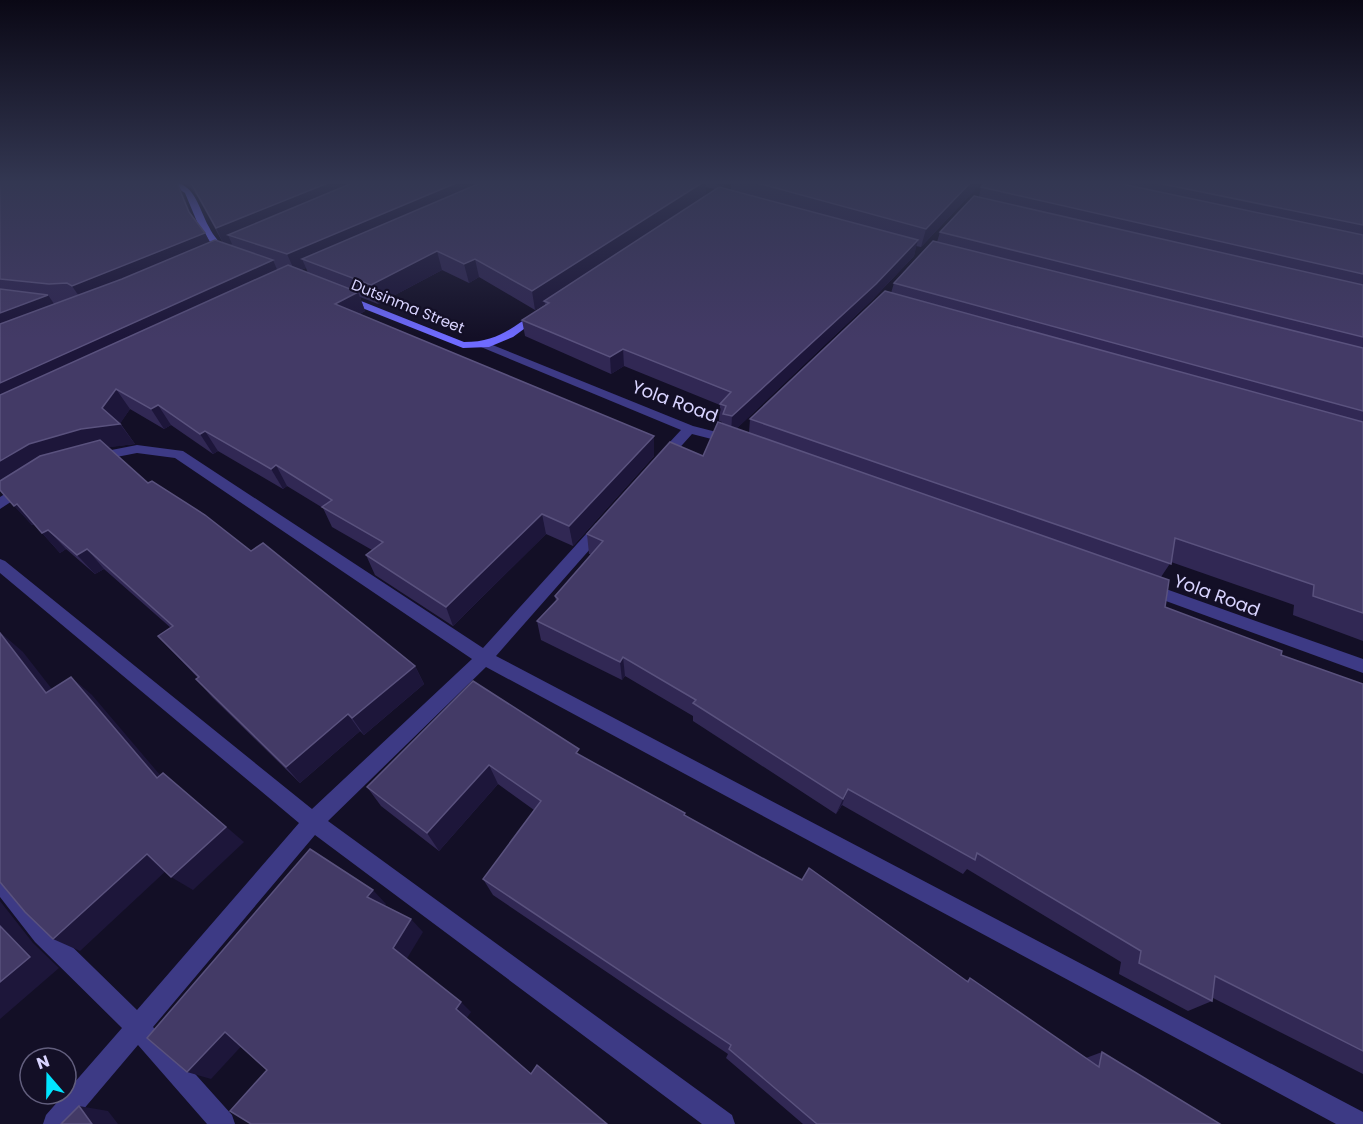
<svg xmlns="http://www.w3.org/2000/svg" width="1363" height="1124" font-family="Poppins,sans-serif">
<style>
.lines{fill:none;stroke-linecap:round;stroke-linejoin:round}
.street{fill:#3d3a85;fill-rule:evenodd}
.secondary{fill:#6f6bff;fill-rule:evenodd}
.wall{fill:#312854;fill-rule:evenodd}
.shaded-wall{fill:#1d163a}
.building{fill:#433a66;stroke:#5a527e;stroke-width:1.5}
.labels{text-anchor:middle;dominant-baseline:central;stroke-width:4.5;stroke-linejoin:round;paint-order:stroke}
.far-street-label{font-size:15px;fill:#d9d4ff;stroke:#130f26}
.street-label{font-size:18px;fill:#d9d4ff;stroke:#130f26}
</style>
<rect width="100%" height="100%" fill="#130f26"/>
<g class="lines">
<g class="street">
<path d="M485,342L693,426L736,437L737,440L731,444L692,434L666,463H656L654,460L656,457L681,430L481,347V343Z"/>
<path d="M137,445L183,451L483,648L596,523H606L608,527L606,531L496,656L1363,1112V1124H1336L486,667L328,821L732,1115L735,1124H702L315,835L153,1027L232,1115L235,1124H207L138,1045L71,1124H43L46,1115L122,1028L35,942L0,897V870L7,873L51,926L137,1010L299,823L0,573V559L5,561L312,809L472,659L175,458L137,453L96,461L89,457L96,453Z"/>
<path d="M24,482L31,487L29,490L0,509V497Z"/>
<path d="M1149,583L1363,659V673L1144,593L1141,589L1144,585Z"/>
</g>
<g class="secondary">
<path d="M167,181C195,181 198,207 209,227C213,236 221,243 226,251L230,252V256L220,255L200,229L185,193Z"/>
<path d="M346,295L464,342C496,342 509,330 534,313L538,312L543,315L513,337L489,347L463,348L342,300L341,298Z"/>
</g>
</g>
<g class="wall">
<path d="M0,181L183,194L192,216L205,233L210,242L223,243L197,196L190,187L179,181H731L721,187L731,190V181H983L921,247L916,246L914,256L872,300L736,429L749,433L750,419L891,293L894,283L937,242L940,232L979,197L981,187L987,181H1363V641L1293,615L1294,605L1171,562L1161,577L1165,607L1281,655L1363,684V1074L1213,998L1212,1001L1188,1011L1119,974L1121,962L967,869L963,874L842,805L836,814L693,721V716L625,676L622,680L541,640L537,621L556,601L555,596L591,554H589L587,534L703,456L722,424V422L719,421L720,405L624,366L611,374L525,336L522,320L545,306V304L535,310L479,277L469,283L442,270L378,304L360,297L365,311L360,314L654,436V456L573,546L546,534L453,626L375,575L366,555L372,550L332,527L323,508L287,486L283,489L218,451L213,454L171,425L164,429L130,409L120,423L135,444L108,447L148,483L251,551L415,666L424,684L364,735L360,731L300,783L212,697L196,679L198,678L158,636L171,628L104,569L95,574L66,549L60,553L34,524L32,525L0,490ZM706,187L715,189L706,195ZM306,268L308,273L301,270Z"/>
<path d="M473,681L580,756L685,813V815L966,981L970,978L1086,1058L1102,1052L1220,1124H803L726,1058L728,1054L493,895L483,879L534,810L498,784L439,851L381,806L367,787Z"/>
</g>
<g class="shaded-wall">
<path d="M176,181L183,194L198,230L189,212Z"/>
<path d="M333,181H381L228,235L232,244L225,247L216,228Z"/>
<path d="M461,181H505L302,259L306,268L295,272L287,254Z"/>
<path d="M705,181H706V198L544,301L545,304L535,310L532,291Z"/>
<path d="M718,181H731L718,190Z"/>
<path d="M972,181H983L921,247L926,229Z"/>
<path d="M205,233L214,251L85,305L72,286Z"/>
<path d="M918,240L914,256L872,300L731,434L732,416Z"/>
<path d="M437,251L442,270L378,304L371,285Z"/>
<path d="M475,259L479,277L469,283L464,264Z"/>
<path d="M273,260L281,279L0,411V383Z"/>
<path d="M358,292L365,311L342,323L335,304Z"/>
<path d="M48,295L61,314L0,339V313Z"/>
<path d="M623,349L624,366L611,374L610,357Z"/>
<path d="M116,389L130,409L120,424L135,444L96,449L0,489V461L29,444L102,408Z"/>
<path d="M158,405L171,425L164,429L151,409Z"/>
<path d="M205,431L218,451L213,454L200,434Z"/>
<path d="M654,436V456L573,546L569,526Z"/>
<path d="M276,465L287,486L283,489L271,469Z"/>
<path d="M17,504L35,524L32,525L14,506Z"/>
<path d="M542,514L546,534L453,626L446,607Z"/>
<path d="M48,530L66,549L60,553L42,533Z"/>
<path d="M87,549L104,569L95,574L77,555Z"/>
<path d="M1,633L23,652L69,711L46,693Z"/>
<path d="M623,657L625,676L622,680L620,662Z"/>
<path d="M415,666L424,684L364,735L352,718Z"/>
<path d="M71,677L92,695L177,795L157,778Z"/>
<path d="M348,714L360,731L300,783L286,767Z"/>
<path d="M489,765L498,784L439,851L427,833Z"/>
<path d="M163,773L244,842L193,890L171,877Z"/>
<path d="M848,789L842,805L836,814L843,799Z"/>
<path d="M147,854L169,868L80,951L53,939Z"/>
<path d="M373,890L386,904L381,911L367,897Z"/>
<path d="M0,901L33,943L59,968L0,1019V982L4,931L0,926Z"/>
<path d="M411,919L423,932L406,960L393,948Z"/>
<path d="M461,1002L471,1012L466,1019L456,1009Z"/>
<path d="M225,1032L247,1040L211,1079L187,1072Z"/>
<path d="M79,1106L108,1111L118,1124H92Z"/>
</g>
<g class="building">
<path d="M0,181H176L189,212L205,233L72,286L67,283L49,284L0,279Z"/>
<path d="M190,181H333L216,228Z"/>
<path d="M357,181H461L287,254L228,235Z"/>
<path d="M485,181H705L532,291L475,259L464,264L437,251L371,285L302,259Z"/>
<path d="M750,181H972L926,229Z"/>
<path d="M987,181H1108L1363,235V274L981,187Z"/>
<path d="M1148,181H1363V225Z"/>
<path d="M719,187L918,240L876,284L732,416L723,414L726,406L720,404L731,392L623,349L610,357L522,320L549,303L544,301Z"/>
<path d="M974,196L1363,285V337L940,232Z"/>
<path d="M215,240L273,260L0,383V324L122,279Z"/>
<path d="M933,241L1363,348V411L894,283Z"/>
<path d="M288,265L358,292L335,304L654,436L569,526L542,514L446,607L366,555L383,542L322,507L332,500L276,465L271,469L205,431L200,434L158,405L151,409L116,389L102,408L120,424L81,429L29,444L0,461V395Z"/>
<path d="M0,289L48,295L0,313Z"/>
<path d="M885,291L1363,422V613L1313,596L1314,585L1175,538L1171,564L750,419Z"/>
<path d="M718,422L1169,580L1165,607L1282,651L1281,655L1363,684V1051L1215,976L1212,1001L1139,963L1141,951L977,853L975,860L848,789L843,799L693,703L696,700L623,657L620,662L537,621L558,599L555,596L603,541L587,534L670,442L703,456Z"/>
<path d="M100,440L148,483L152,481L205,515L251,551L263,543L415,666L352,718L348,714L286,767L196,679L199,677L158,636L173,626L87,549L77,555L48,530L42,533L17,504L14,506L0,490V481L40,456Z"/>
<path d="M0,633L46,693L71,677L157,778L163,773L226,827L171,877L147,854L53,939L25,912L0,882Z"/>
<path d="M473,681L579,749L576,753L685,813L684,815L802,880L809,868L968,982L970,978L1099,1067L1102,1052L1220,1124H817L729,1049L731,1045L483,879L541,801L489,765L427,833L367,787Z"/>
<path d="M310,849L373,890L367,897L411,919L393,948L461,1002L456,1009L531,1074L537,1065L607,1124H251L230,1111L267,1070L225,1032L187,1072L147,1038Z"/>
<path d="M0,926L30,957L0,982Z"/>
<path d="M79,1106L92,1124H61Z"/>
</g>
<linearGradient id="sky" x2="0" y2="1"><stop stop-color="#0a0815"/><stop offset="0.54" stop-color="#333752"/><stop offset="1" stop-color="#333752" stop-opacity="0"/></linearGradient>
<rect width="1363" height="338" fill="url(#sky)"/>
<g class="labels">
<g class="far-street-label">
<text transform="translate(408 306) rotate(22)">Dutsinma Street</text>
</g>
<g class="street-label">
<text transform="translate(675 401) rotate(20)">Yola Road</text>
<text transform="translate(1217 595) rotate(20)">Yola Road</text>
</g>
</g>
<g transform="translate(48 1076) rotate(340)"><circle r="28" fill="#130f26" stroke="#625e7d" stroke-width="1.5"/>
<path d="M0-4.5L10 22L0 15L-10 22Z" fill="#00e5ff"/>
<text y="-9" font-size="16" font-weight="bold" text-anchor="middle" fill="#d9d4ff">N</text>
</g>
</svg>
